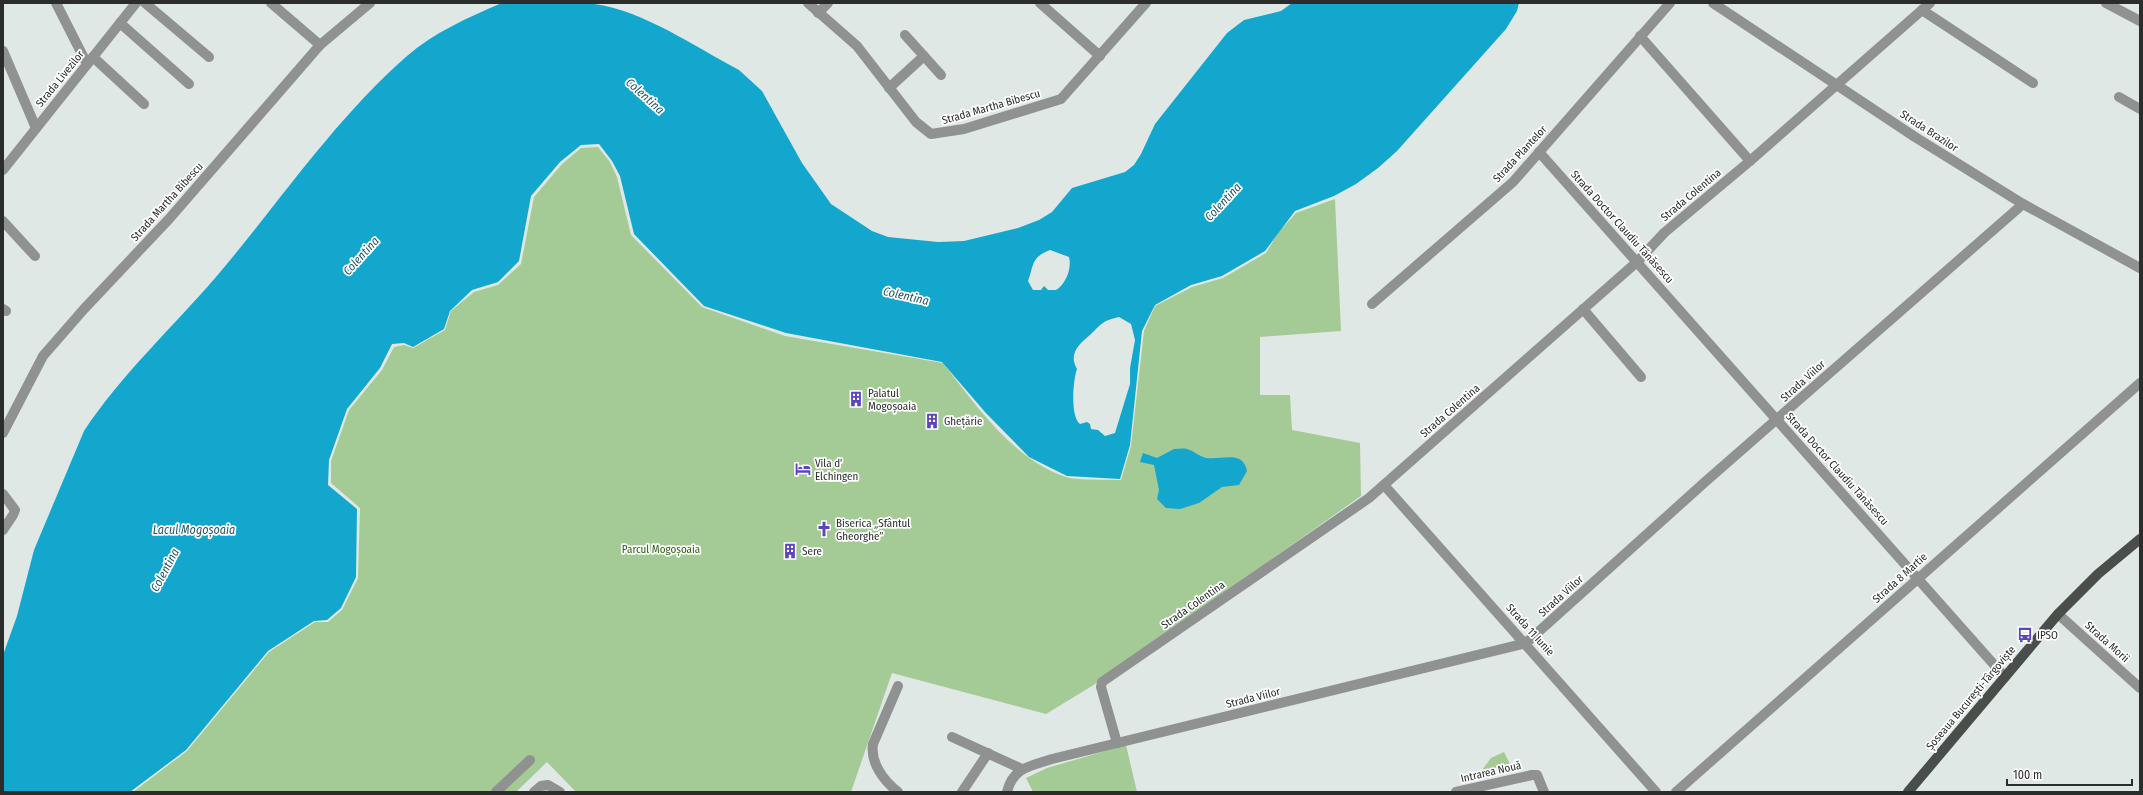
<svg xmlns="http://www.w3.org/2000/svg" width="2143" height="795" font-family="'Fira Sans Condensed',sans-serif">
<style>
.green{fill:#a4ca96}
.water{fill:#13a7cd;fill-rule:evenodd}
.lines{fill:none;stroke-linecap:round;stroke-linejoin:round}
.minor{stroke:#8f9290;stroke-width:10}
.major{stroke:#494e4b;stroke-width:10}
.labels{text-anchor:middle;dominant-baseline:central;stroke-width:3.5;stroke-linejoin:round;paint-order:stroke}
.street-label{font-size:11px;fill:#2a2d2c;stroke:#fff}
.poi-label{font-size:11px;fill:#2a2d2c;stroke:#fff;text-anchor:start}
.park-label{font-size:11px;fill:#2d6111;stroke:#fff}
.water-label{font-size:12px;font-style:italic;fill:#235767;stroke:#fff}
</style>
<rect width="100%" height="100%" fill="#e0e8e6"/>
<g class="green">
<path d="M598,147L610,162L617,177L631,235L702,307L785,336L943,363C975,404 1013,460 1066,477C1080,481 1105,479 1121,480L1131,446L1144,331L1155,306L1192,287L1223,278L1266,253L1278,233L1296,213L1335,199L1341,331L1260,337V395H1290L1292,430L1360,443L1361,496L1092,686L1046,714L892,673L851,792H576L547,762L516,792H133L187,751L269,652L315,622H328L342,610L358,578L360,508L331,483V461L349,410L382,370L394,347L404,345L413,348L445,330L451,311L474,292L498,285L521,264L534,197L562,164L581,148Z"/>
<path d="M1126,745L1137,792H1033L1026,778L1047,768Z"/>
<path d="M1504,752L1512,768L1509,770L1499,766L1485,773L1482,770L1491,758Z"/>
</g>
<g class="water">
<path d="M502,3C529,3 557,1 585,3C634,6 686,41 728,64L739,70L762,91L802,163L831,204L872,231L888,237L938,242L964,241L1018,228L1039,220L1052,212L1072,188L1125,172L1134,165L1141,154L1155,124L1227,33L1244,20L1281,11L1292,3H1519L1517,11L1506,29L1397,151L1378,168L1356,184L1334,196L1295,211L1265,251L1222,276L1191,285L1155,305L1142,331L1130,445L1120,479L1067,476L1029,457L985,412L942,362L786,333L704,306L634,234L620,176L612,161L599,144L581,145L560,162L531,196L519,261L498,282L472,290L450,311L444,329L413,347L404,343L392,344L380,368L347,409L329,460L328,485L357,509L356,577L341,608L327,620L314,621L268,651L186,750L130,792H3V655L17,616L34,550L84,431C121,375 172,328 216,277C279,203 333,121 407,56C433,33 469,17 502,3ZM1050,250L1069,257C1072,268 1066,284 1056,290H1048L1044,286L1041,290H1033L1028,281C1034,265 1031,257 1050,250ZM1119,317L1131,324L1135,340L1130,368V384L1115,433L1105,436L1098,430L1091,429L1090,424L1087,422L1080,424C1070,416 1073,380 1077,369C1068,354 1079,344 1090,335C1102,324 1101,321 1119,317Z"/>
<path d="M1174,449C1178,449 1183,448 1187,449C1194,451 1200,457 1207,458C1222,460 1243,450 1247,471L1239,485L1222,487L1199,503L1180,509L1166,508L1157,499L1159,490L1154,465L1140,462L1143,453L1157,458Z"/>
</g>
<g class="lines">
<g class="minor">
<path d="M56,3L87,64"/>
<path d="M145,3L209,57"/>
<path d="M271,3L320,45"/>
<path d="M808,3L857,46L916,122L931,134L964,129L1061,99L1146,3"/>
<path d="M1040,3L1100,56"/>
<path d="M1713,3L1915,137L2023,204L2140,268"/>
<path d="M2106,3L2140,21"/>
<path d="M1922,10L2033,83"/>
<path d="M818,13L828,3"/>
<path d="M120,23L189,84"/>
<path d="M905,35L941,75"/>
<path d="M1640,36L1750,161"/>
<path d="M3,51L36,128"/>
<path d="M93,57L144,104"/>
<path d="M889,88L924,56"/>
<path d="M2119,97L2140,109"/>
<path d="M1539,152L2005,677"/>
<path d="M3,170L136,3"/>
<path d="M3,221L35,256"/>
<path d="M1372,304L1513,182L1670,3"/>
<path d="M3,309L6,311"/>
<path d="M1583,309L1641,377"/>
<path d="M3,433L43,356L84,309L169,219L320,45L370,3"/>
<path d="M1384,485L1656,792"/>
<path d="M3,494L15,510L13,515L3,530"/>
<path d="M2058,614L2140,688"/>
<path d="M898,686L873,744C870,763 884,781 898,792"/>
<path d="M952,737L1022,769"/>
<path d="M1117,743L1101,687L1102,682L1369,498L1638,261L1664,233L1750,161L1930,3"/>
<path d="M496,792L530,760"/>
<path d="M534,792L541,786L548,785L560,792"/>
<path d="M962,792L988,753"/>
<path d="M1007,792C1013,767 1031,766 1052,759L1526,643L1705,482L2023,204"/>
<path d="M1456,792L1532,775H1537L1544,792"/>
<path d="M1676,792L2140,383"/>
</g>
<path class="major" d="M1908,792L2058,614L2098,574L2140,539"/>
</g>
<defs>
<symbol id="building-bare" viewBox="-9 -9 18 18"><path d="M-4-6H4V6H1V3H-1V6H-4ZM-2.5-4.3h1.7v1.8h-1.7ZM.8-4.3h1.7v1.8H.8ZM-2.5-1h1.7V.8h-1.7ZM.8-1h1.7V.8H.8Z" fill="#5b45bd" stroke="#fff" stroke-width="2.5" paint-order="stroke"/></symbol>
<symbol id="hotel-bare" viewBox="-9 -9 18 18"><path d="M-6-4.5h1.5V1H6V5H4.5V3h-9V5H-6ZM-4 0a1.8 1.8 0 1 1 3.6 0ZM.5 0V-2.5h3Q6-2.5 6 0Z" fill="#5b45bd" stroke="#fff" stroke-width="2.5" paint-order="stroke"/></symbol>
<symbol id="church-bare" viewBox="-9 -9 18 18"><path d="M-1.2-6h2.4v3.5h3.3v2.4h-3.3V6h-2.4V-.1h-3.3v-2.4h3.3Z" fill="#5b45bd" stroke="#fff" stroke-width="2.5" paint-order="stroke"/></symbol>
<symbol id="bus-bare" viewBox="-9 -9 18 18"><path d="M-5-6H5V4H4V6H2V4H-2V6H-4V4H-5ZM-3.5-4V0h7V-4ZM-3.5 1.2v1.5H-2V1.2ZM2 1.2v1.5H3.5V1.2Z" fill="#5b45bd" stroke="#fff" stroke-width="2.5" paint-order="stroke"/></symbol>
</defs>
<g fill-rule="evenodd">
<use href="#building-bare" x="845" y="388" width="22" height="22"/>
<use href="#building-bare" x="921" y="410" width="22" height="22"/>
<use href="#hotel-bare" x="792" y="458" width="22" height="22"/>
<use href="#church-bare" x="813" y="518" width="22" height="22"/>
<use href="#building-bare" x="779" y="540" width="22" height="22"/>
<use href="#bus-bare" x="2014" y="624" width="22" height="22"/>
</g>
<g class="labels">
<g class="street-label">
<text transform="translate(60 79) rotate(-51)">Strada Livezilor</text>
<text transform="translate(991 107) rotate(-16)">Strada Martha Bibescu</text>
<text transform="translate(1929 131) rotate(33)">Strada Brazilor</text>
<text transform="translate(1520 154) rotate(-47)">Strada Plantelor</text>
<text transform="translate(1691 195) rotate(-40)">Strada Colentina</text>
<text transform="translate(167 202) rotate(-48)">Strada Martha Bibescu</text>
<text transform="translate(1622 227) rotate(48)">Strada Doctor Claudiu Tănăsescu</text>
<text transform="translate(1803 381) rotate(-42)">Strada Viilor</text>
<text transform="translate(1450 411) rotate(-41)">Strada Colentina</text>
<text transform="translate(1837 469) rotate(48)">Strada Doctor Claudiu Tănăsescu</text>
<text transform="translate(1900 578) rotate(-42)">Strada 8 Martie</text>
<text transform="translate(1561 596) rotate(-42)">Strada Viilor</text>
<text transform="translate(1193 605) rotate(-35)">Strada Colentina</text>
<text transform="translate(1530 630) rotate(48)">Strada 11 Iunie</text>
<text transform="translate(2107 642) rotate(42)">Strada Morii</text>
<text transform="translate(1253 698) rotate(-14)">Strada Viilor</text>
<text transform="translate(1971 698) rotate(-50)">Șoseaua București-Târgoviște</text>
<text transform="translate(1491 772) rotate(-13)">Intrarea Nouă</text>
</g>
<g class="poi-label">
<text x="868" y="393">Palatul<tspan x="868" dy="13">Mogoșoaia</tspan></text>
<text x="944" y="421">Ghețărie</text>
<text x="815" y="463">Vila d'<tspan x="815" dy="13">Elchingen</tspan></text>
<text x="836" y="523">Biserica „Sfântul<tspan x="836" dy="13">Gheorghe”</tspan></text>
<text x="802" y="551">Sere</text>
<text x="2037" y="635">IPSO</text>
</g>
<g class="park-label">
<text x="661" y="549">Parcul Mogoșoaia</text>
</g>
<g class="water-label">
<text transform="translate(645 96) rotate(42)">Colentina</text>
<text transform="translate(1223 202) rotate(-47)">Colentina</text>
<text transform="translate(361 256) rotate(-48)">Colentina</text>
<text transform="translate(906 296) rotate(13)">Colentina</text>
<text x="194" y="530">Lacul Mogoșoaia</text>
<text transform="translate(165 570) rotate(-62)">Colentina</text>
</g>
</g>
<rect width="2143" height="795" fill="none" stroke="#2a2d2c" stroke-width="8"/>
<path d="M2007 779v6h125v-6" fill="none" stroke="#2a2d2c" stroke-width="2"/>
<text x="2013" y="779" font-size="12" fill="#2a2d2c" stroke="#ffffff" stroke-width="3" paint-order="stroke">100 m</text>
</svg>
